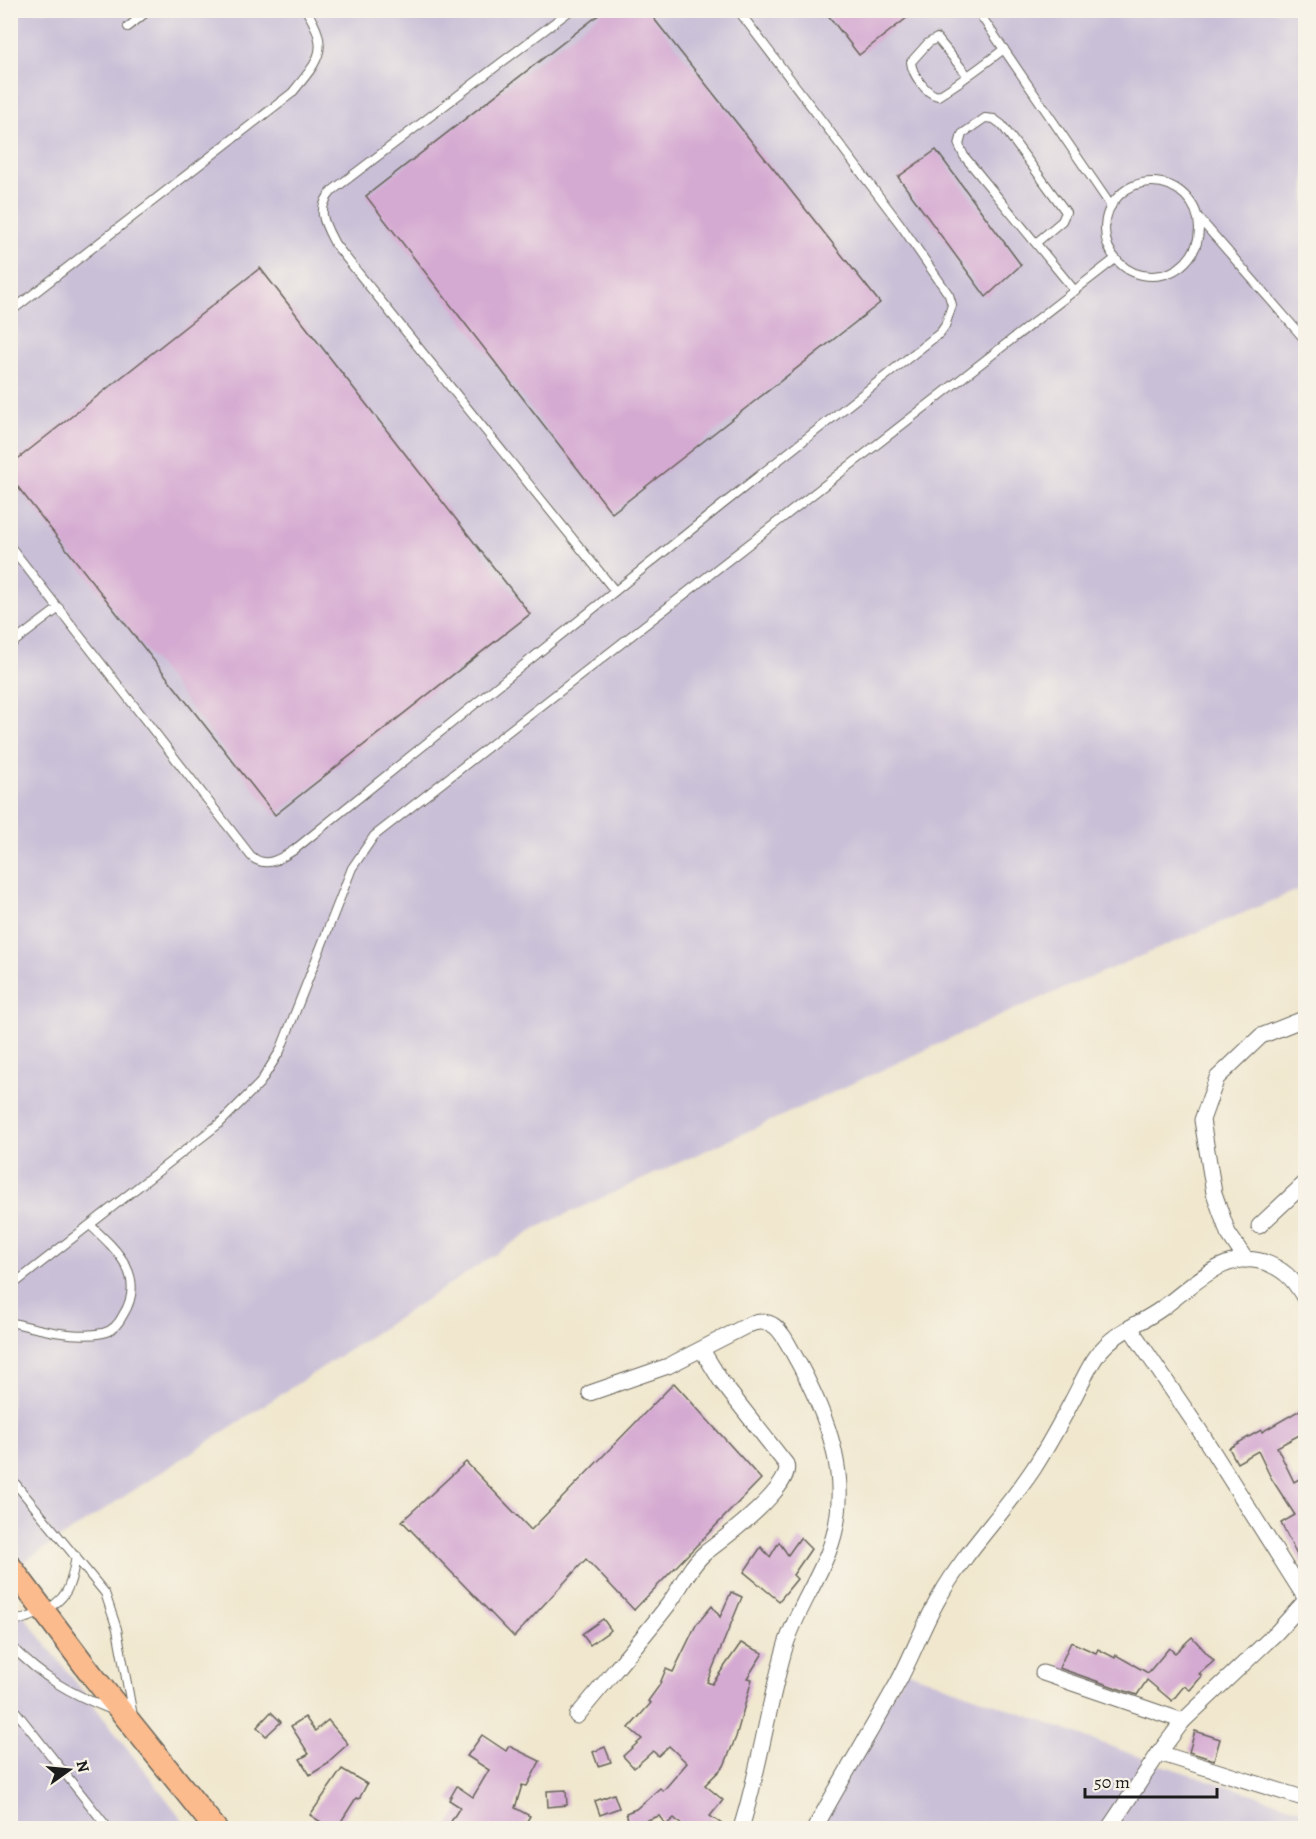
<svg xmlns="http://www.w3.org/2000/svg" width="1316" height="1839" font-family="Alegreya,serif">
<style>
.industrial{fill:#c9bfd7}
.building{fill:#d5aad2}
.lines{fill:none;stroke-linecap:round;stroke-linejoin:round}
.service-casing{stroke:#66635a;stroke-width:10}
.minor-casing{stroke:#66635a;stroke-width:17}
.primary-casing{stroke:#66635a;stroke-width:25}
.service{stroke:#fff;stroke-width:8}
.minor{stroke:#fff;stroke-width:15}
.primary{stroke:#fbbb8d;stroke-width:22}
</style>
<rect width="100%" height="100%" fill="#f7f3e8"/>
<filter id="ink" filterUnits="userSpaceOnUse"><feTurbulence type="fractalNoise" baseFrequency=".0167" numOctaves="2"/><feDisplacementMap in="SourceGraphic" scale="12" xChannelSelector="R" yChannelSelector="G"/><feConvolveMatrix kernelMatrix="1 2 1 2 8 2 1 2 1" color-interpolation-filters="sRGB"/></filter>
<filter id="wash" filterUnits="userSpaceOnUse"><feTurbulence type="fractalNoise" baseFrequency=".008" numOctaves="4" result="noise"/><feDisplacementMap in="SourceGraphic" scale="24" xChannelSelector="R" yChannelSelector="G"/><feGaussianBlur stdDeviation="1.35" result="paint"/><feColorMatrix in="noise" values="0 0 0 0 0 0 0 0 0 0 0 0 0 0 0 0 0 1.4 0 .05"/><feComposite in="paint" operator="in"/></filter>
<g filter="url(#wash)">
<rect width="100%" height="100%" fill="#f0e7ce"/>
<g class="industrial">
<path d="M11,11H1305V887L1020,1007L536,1228L13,1569L11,1566Z"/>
<path d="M11,1599L189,1828H11Z"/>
<path d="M906,1671L1164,1766L1306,1811L1305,1828H814Z"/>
</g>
<g id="blocks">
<g class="building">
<path d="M605,10H647L880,303L612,513L366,196Z"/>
<path d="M824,10H917L859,55Z"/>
<path d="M936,150L1021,265L986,297L898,177Z"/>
<path d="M260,268L530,614L275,815L10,477V465Z"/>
<path d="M674,1383L761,1479L634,1610L586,1559L514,1637L402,1521L466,1462L531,1530Z"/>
<path d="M1305,1407V1432L1277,1447L1294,1482L1299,1479L1305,1488V1571L1281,1523L1295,1515L1271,1478L1258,1451L1237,1463L1229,1448L1261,1430L1262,1432Z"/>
<path d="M800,1538L811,1549L793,1575L797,1579L779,1601L744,1572L761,1547L770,1557L779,1542L788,1555Z"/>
<path d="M731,1592L742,1597L707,1682L712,1684L741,1643L763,1653L747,1678L752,1679L736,1737L724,1766L705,1785L723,1800L710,1816L728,1828H685L674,1818L666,1825L659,1816L630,1826L626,1813L636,1809L660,1788L663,1791L687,1763L669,1746L658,1756L653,1751L634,1768L623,1756L642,1739L629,1728L651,1703L648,1701L659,1686L666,1669L673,1672L696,1625L712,1606L720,1617Z"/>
<path d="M603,1619L611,1630L590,1645L582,1634Z"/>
<path d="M1192,1637L1214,1661L1199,1674L1202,1676L1190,1690L1184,1686L1172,1701L1147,1680L1137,1695L1059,1668L1071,1642L1096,1653L1098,1649L1115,1658L1116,1655L1148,1673L1169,1648L1175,1653Z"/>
<path d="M271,1712L281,1722L266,1736L257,1727Z"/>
<path d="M305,1717L315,1731L328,1720L348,1744L328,1762L329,1763L310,1775L300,1759L309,1754L291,1726Z"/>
<path d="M1195,1731L1220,1739L1214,1760L1189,1752Z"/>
<path d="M482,1735L506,1751L509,1746L540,1761L527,1786L522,1785L515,1808L530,1816L523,1828H447L460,1807L449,1800L457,1786L473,1797L489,1770L467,1756Z"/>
<path d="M605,1747L611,1762L598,1766L593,1752Z"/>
<path d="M342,1769L367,1784L359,1799L356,1798L337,1828H330L310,1815Z"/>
<path d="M566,1790L567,1805L548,1807L547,1791Z"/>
<path d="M614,1794L619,1808L600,1815L595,1801Z"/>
</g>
</g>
</g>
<g filter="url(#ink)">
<use href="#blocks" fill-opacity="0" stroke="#66635a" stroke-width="1.5"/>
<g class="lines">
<defs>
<g id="service">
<path d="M571,10L333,190C315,209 324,223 335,244L615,591"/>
<path d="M977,10L1111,206"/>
<path d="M128,27L149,10"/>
<path d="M968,76L937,38L928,43L911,62C912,74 926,94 938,96C961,82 983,65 1004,49"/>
<circle cx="1152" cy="229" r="47"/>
<path d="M1198,217L1306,341"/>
<path d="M1037,242L1062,221L1066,212L1002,125L994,119L985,118L962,134L959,145L964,156L1075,291"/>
<path d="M10,312L292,93C319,60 331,49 306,10"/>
<path d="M10,546L251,856C265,869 280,859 294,850L722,505L940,333L945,326L952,305L949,295L900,224L738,10"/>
<path d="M10,645L59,608"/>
<path d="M10,1287L220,1123L260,1083L280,1051L352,868L374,836L1115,259"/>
<path d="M10,1322C37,1329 76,1339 103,1333C112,1331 119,1323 123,1315C147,1277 117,1250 90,1225"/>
<path d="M10,1477L105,1593L117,1629L133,1716"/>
<path d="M10,1619C20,1621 28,1618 37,1614C68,1601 71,1586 76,1556"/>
<path d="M10,1645C43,1678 69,1693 112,1710"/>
<path d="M10,1704L108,1828"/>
</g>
<g id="minor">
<path d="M1259,1226L1306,1182"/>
<path d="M1246,1260L1228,1233L1214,1193L1202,1120L1217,1078L1261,1036L1306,1018"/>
<path d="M1130,1328L1198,1428L1306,1599"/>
<path d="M590,1393L668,1366L748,1325C773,1315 781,1331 792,1351C827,1413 856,1483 828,1553C816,1583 796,1613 786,1644C768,1704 760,1768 741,1828"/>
<path d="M1043,1673L1183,1721"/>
<path d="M577,1716C607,1679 639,1643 668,1605C680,1589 690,1565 705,1553C722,1540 795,1486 786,1464L721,1381L702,1350"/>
<path d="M1159,1753L1306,1799"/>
<path d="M815,1828C841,1780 869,1734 896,1686C912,1657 923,1625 940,1596C966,1550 1005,1512 1034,1468C1048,1446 1060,1424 1072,1401C1082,1383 1090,1361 1105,1346C1120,1330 1143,1322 1161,1309C1192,1287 1227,1246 1269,1264C1288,1272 1296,1283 1306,1301"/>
<path d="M1109,1828L1159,1753L1183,1721L1277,1632L1306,1600"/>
</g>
<path id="primary" d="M10,1566L92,1675L215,1828"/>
</defs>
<use href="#service" class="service-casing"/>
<use href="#minor" class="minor-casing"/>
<use href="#primary" class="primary-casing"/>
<use href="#service" class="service"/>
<use href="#minor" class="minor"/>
<use href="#primary" class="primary"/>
</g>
</g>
<rect width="1316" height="1839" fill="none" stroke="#f7f3e8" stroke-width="36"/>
<g transform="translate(69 1770) rotate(75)" stroke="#f7f3e8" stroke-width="4.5" paint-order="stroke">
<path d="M0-4.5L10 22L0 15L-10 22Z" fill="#1c1c1c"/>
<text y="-9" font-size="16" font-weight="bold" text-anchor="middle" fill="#1c1c1c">N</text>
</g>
<path d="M1085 1788v9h132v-9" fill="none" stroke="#1c1c1c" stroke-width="3"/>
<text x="1094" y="1788" font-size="18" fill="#1c1c1c" stroke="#f7f3e8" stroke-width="4.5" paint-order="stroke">50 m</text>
</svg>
